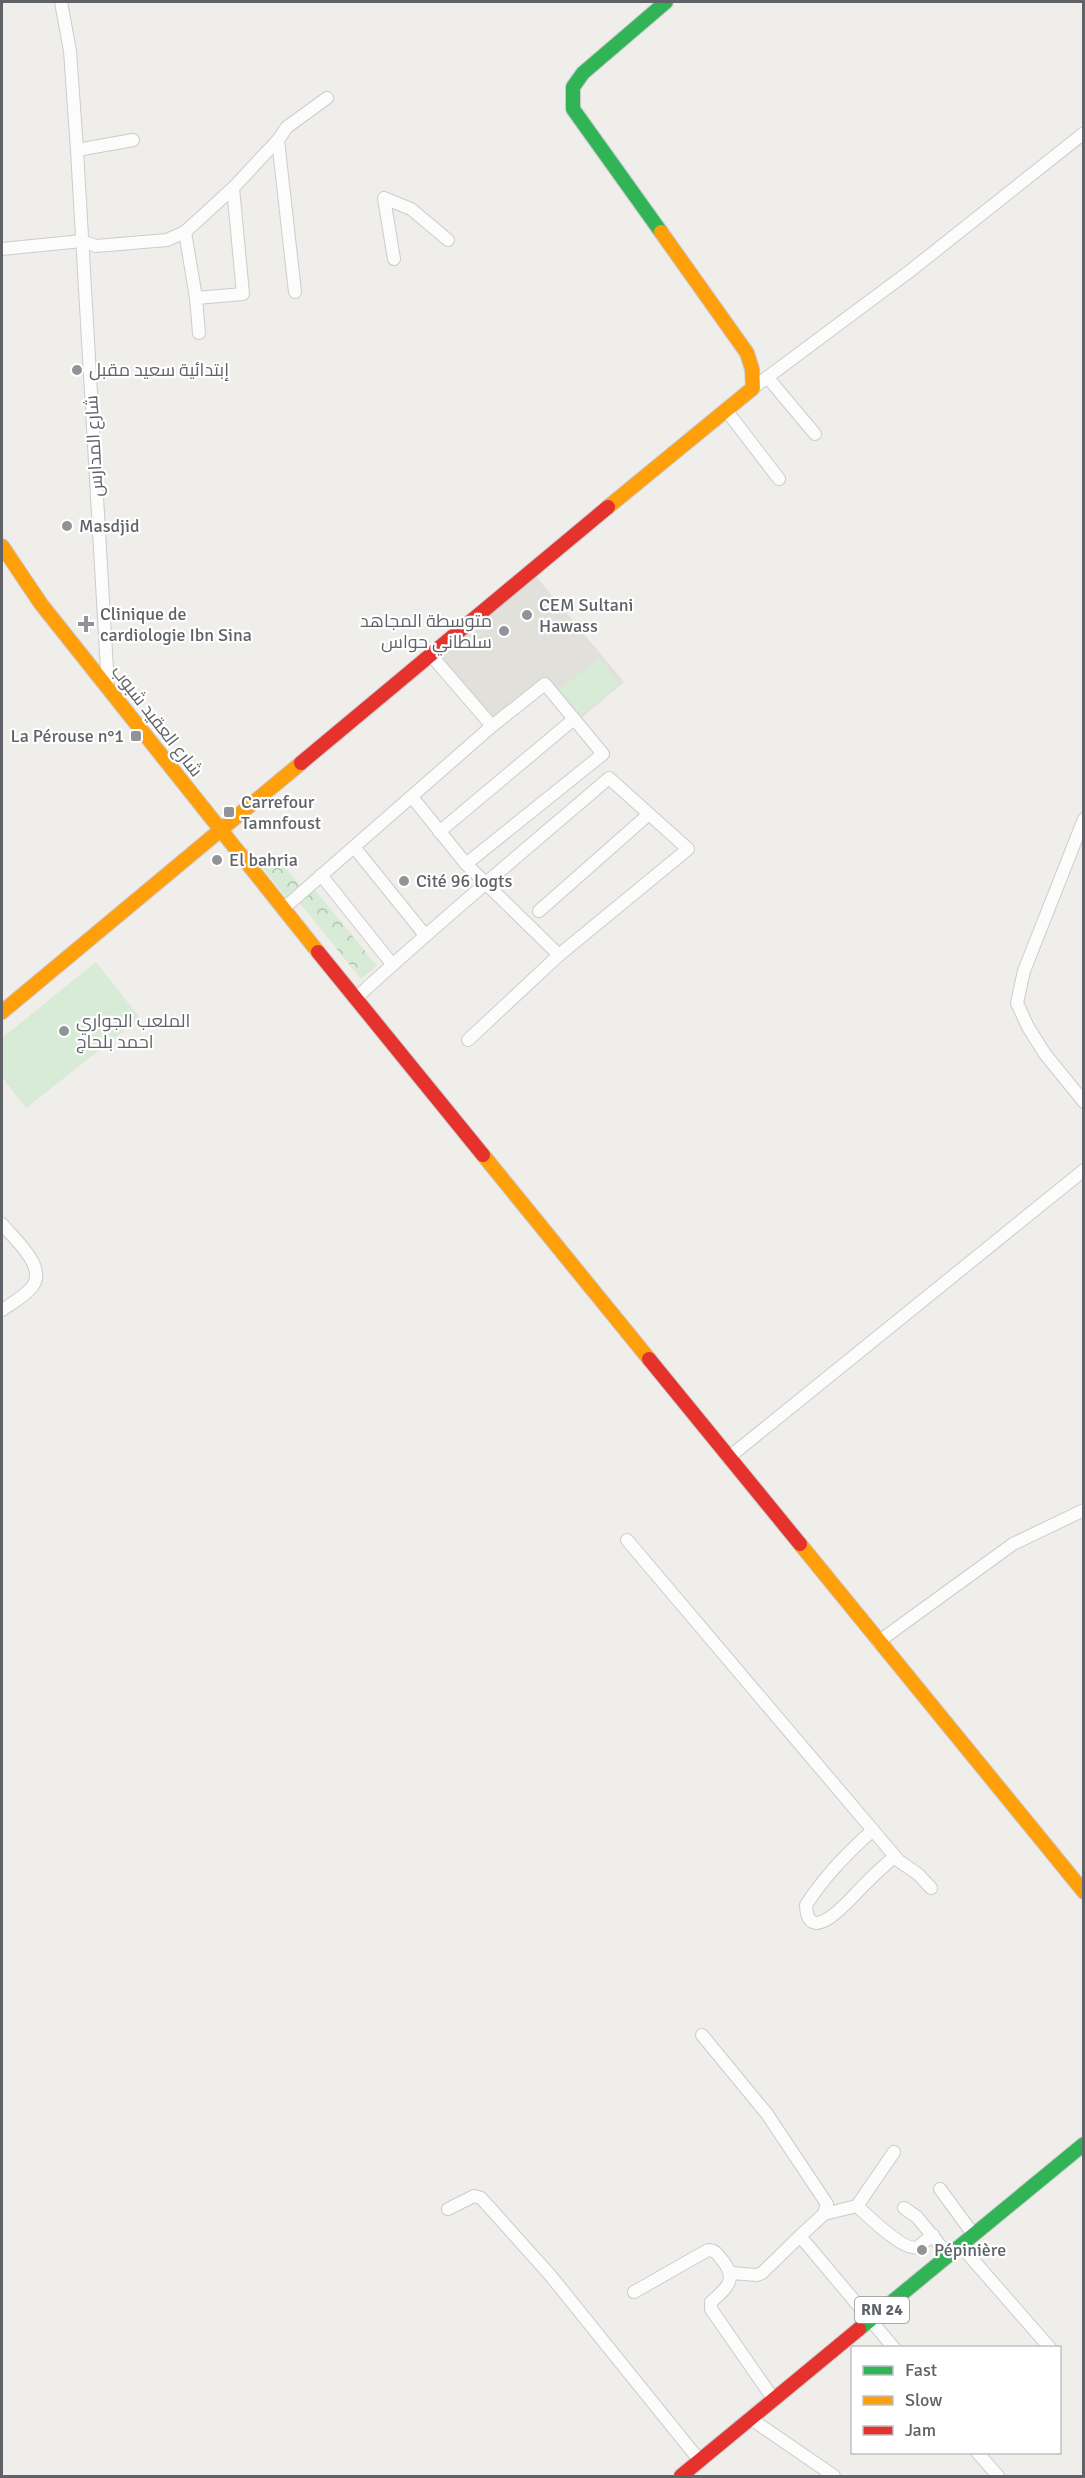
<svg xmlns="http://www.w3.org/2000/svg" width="1085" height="2478" font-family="Signika,Cairo,sans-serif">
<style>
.education{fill:#e2e0da}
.forest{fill:url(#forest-crowns)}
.pitch{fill:#d8ebd6}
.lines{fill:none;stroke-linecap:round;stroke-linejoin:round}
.street-casing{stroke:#cbcccc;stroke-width:14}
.fast-casing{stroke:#cacacb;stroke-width:16}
.slow-casing{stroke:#cacacb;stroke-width:16}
.jam-casing{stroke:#cacacb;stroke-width:16}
.street{stroke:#fdfcfc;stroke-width:12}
.fast{stroke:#30b455;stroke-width:14}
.slow{stroke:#ff9f0a;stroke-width:14}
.jam{stroke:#e5322d;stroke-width:14}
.poi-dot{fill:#919496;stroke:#fff;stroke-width:2}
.labels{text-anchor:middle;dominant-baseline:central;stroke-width:4.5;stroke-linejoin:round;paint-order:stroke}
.shield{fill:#fff;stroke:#8f9295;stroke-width:1.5}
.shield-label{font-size:16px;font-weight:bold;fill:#5f6368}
.poi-label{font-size:18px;fill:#5f6368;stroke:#fff;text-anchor:start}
.street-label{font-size:18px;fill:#5f6368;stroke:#fff}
</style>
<defs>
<pattern id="forest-crowns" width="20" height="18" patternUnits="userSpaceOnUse" patternTransform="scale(1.5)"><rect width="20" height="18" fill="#d8ebd6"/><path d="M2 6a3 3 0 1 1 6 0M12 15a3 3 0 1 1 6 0" fill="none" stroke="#b2c2b1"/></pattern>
</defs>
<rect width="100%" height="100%" fill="#efeeea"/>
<path class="education" d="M534,574L624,682L579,720L546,679L489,723L436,656Z"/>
<g class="forest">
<path d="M273,853L300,885L286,897L259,864Z"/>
<path d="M315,890L377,966L361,979L299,902Z"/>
</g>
<g class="pitch">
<path d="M599,657L620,683L580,716L559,690Z"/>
<path d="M96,962L140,1018L26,1108L2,1077V1038Z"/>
</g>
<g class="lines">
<defs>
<g id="street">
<path d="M61,2L70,51L77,150L108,687"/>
<path d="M278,140L295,292"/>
<path d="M77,150L133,140"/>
<path d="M185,232L196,298L199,333"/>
<path d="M2,249L82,241L96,246L167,240L185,232L233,188L278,140L287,127L327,98"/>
<path d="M394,259L384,198L411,209L448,240"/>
<path d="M196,298L243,294L233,188"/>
<path d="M768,378L815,434"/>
<path d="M753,388L910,271L1084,133"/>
<path d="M726,410L779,479"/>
<path d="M492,726L545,684L574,719"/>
<path d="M1084,819L1024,971L1017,1003L1028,1027L1045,1054L1084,1102"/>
<path d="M439,832L574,719L603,754L466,864"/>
<path d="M354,847L425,935"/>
<path d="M321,875L392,964"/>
<path d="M283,909L492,726L430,654"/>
<path d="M539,911L649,814"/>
<path d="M355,999C437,923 524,851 609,778L688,849L559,955L466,864L412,797"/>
<path d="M468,1040L559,955"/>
<path d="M2,1224C14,1239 48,1267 32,1287C25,1296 11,1304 2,1310"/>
<path d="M728,1458L1084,1170"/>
<path d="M627,1540L899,1861L918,1874L931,1888"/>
<path d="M878,1642L1013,1544L1084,1510"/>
<path d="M873,1830C848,1852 824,1877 806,1905C808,1951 854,1895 864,1885C874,1875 885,1865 895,1856"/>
<path d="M702,2035L767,2114L827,2204L824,2214L800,2236L894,2348"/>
<path d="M894,2152L857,2206C867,2215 904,2252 917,2247C922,2245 928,2238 933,2235"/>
<path d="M940,2189L973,2234"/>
<path d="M904,2208L917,2217L948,2255"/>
<path d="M448,2209L474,2196L481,2198L550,2275L700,2461"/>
<path d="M824,2214L857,2206"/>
<path d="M960,2245L1050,2348"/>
<path d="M731,2273L757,2275L762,2273L800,2236"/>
<path d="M634,2292L708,2250C716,2250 718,2255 723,2261C738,2280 726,2289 711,2302V2309L774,2400"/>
<path d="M751,2419L834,2476"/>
<path d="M977,2452L998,2476"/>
</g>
<g id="fast">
<path d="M661,232L573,109V87L583,73L666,2"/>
<path d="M859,2329L1084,2144"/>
</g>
<g id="slow">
<path d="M608,507L753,388L752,369L747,353L661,232"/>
<path d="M2,546L41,604L318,952"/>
<path d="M2,1012L301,763"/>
<path d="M483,1155L649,1359"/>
<path d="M800,1544L1084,1892"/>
</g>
<g id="jam">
<path d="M301,763L608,507"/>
<path d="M318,952L483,1155"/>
<path d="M649,1359L800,1544"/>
<path d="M681,2476L859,2329"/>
</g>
</defs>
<use href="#street" class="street-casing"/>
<use href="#fast" class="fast-casing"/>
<use href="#slow" class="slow-casing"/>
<use href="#jam" class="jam-casing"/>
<use href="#street" class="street"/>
<use href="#fast" class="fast"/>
<use href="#slow" class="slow"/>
<use href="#jam" class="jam"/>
</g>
<g class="poi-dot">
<circle cx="77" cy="370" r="6"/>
<circle cx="67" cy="526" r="6"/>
<circle cx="527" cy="615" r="6"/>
<path d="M83 615h6v6h6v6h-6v6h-6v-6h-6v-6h6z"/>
<circle cx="504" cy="631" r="6"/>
<rect x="130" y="730" width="12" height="12" rx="3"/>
<rect x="223" y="806" width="12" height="12" rx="3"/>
<circle cx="217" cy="860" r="6"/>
<circle cx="404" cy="881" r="6"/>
<circle cx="64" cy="1031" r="6"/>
<circle cx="922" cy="2250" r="6"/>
</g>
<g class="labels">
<rect class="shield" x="855" y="2297" width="54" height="26" rx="4.5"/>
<g class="shield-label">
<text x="882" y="2310">RN 24</text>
</g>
<g class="poi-label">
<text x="89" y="370">إبتدائية سعيد مقبل</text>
<text x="79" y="526">Masdjid</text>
<text x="539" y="605">CEM Sultani<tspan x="539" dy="21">Hawass</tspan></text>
<text x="100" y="614">Clinique de<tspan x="100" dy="21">cardiologie Ibn Sina</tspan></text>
<text x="492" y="621" text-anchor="end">متوسطة المجاهد<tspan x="492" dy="21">سلطاني حواس</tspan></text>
<text x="124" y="736" text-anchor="end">La Pérouse n°1</text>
<text x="241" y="802">Carrefour<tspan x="241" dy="21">Tamnfoust</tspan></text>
<text x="229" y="860">El bahria</text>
<text x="416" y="881">Cité 96 logts</text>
<text x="76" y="1021">الملعب الجواري<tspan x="76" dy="21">احمد بلحاج</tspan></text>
<text x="934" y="2250">Pépinière</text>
</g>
<g class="street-label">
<text transform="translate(94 446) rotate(-93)">شارع المدارس</text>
<text transform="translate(157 721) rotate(52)">شارع العقيد شبوب</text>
</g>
</g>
<rect width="1085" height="2478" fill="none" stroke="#5f6368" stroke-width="6"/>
<rect x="851" y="2346" width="210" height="108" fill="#ffffff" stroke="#bfc1c3" stroke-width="1.5"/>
<rect x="863" y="2366" width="30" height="9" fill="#30b455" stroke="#bfc1c3" stroke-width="1.5"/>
<text x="905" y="2376" font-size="18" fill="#5f6368">Fast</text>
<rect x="863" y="2396" width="30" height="9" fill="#ff9f0a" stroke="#bfc1c3" stroke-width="1.5"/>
<text x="905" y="2406" font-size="18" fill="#5f6368">Slow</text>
<rect x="863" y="2426" width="30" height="9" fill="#e5322d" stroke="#bfc1c3" stroke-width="1.5"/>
<text x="905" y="2436" font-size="18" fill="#5f6368">Jam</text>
</svg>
